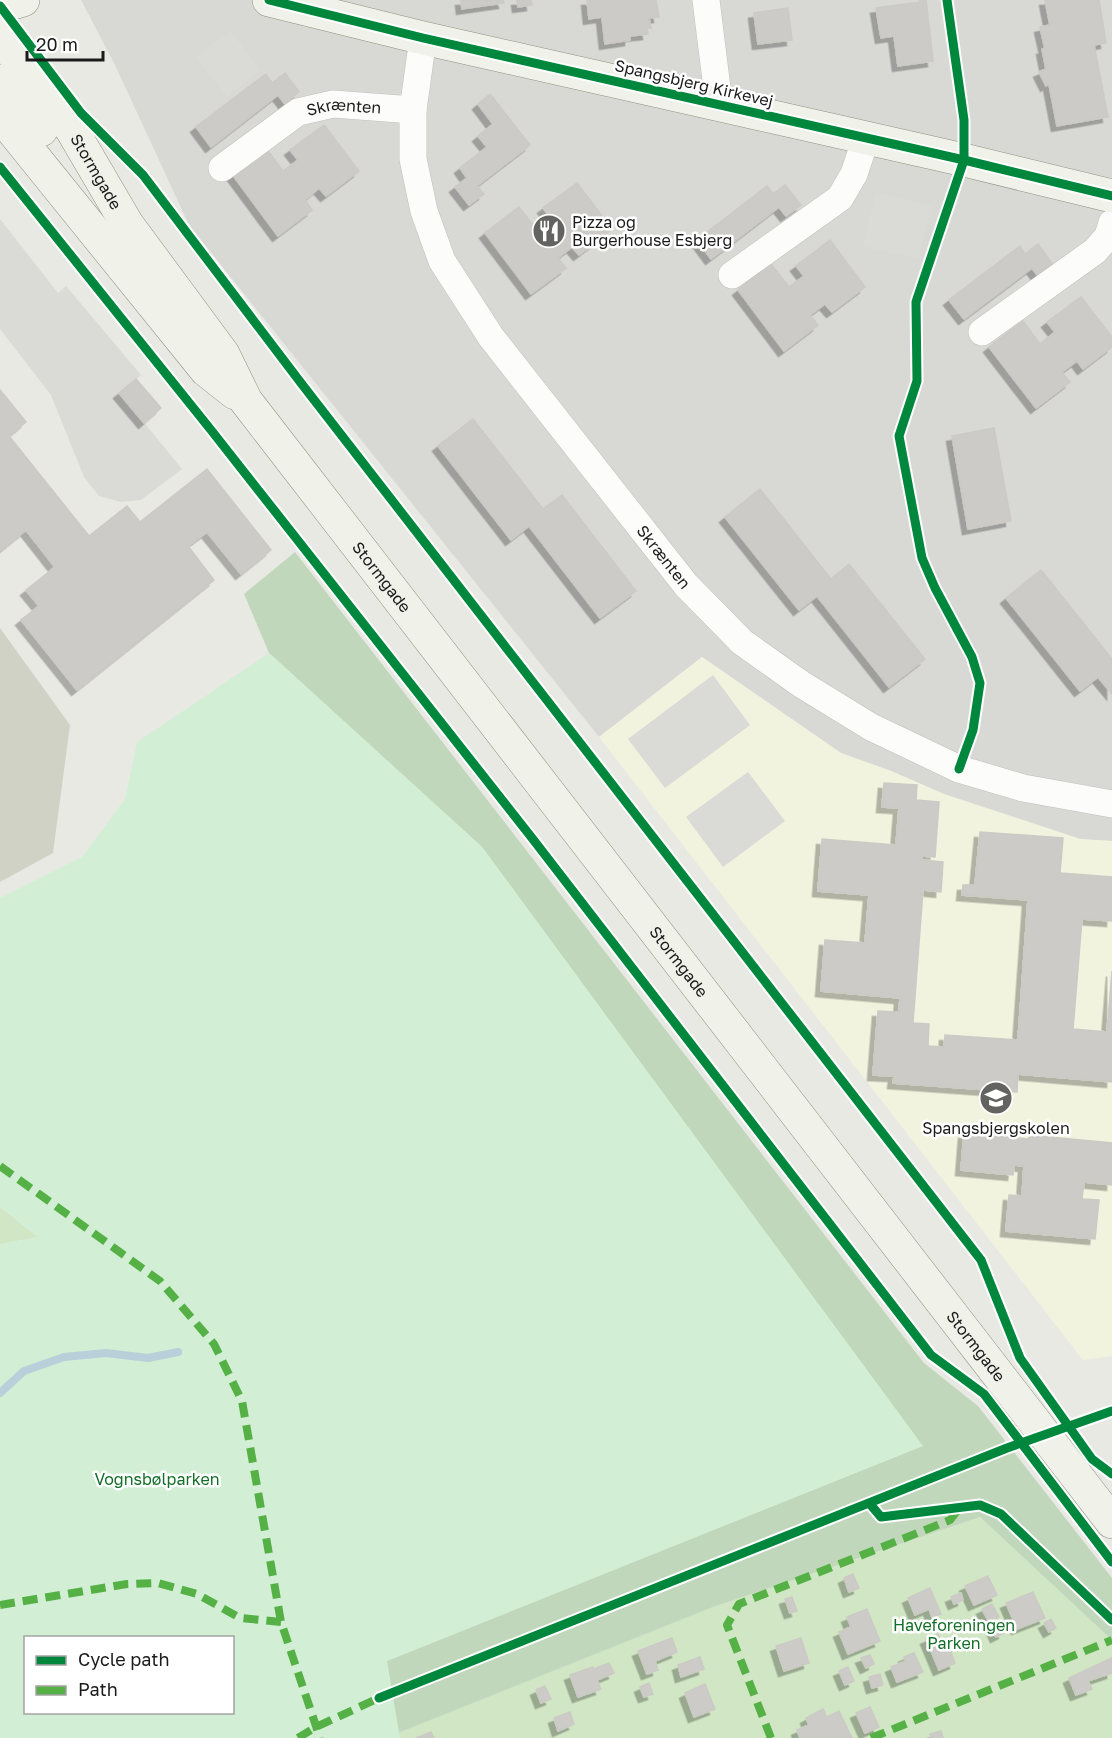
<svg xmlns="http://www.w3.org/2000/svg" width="1112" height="1738" font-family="'Golos Text',sans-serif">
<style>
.residential{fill:#d8d8d5}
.education{fill:#f1f3de}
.construction{fill:#d1d2c6}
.grass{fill:#d1e6c4}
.forest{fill:#c1d7bb}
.park{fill:#d2efd6;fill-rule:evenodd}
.parking{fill:#dadad7}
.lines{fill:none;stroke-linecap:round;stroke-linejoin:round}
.stream{stroke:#b9cfda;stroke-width:8}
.building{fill:#cccbc7;stroke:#cccac5;stroke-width:1.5;filter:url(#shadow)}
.street-casing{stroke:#c0c0be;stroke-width:28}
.secondary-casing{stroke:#8d927e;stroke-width:34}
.street{stroke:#fcfcfb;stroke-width:27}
.secondary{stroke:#f0f1e9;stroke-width:33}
.quiet{stroke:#55b145;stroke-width:8;stroke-dasharray:15 8;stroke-linecap:butt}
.cycleway-casing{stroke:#fff;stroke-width:13}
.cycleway{stroke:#00873e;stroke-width:9}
.labels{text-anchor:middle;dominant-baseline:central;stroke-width:5;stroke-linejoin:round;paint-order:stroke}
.street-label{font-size:16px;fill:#1b1b1b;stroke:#fff}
.poi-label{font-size:16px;fill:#1b1b1b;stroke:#fff;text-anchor:start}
.park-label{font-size:16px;fill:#136e27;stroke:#fff}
</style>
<defs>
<filter id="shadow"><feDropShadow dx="-5.5" dy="5.5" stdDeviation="0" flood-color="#0004"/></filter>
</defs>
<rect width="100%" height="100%" fill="#e9e9e4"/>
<path class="residential" d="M81,0H1112V841L1080,839L944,794L891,771L841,753L702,657L599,737L189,225L115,65Z"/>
<path class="education" d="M702,657L841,753L891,771L944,794L1080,839L1112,841V1356L1083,1360L599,737Z"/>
<path class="construction" d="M0,628L70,725L53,853L0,882Z"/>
<g class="grass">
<path d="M0,1207L38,1237L0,1244Z"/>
<path d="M980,1517L1112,1640V1738H400L398,1733L713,1607Z"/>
</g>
<path class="forest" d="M295,552L924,1363L978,1406L1112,1578V1640L980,1517L713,1607L398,1733L386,1661L922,1446L482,847L269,653L244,594Z"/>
<path class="park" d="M269,653L482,847L923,1446L387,1661L400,1738H0V1244L38,1237L0,1207V898L82,857L125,799L137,742ZM26,1638H232V1712H26Z"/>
<g class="parking">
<path d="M230,31L261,70L227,97L196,57Z"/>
<path d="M876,193L931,206L918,259L863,246Z"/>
<path d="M0,219L58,293L66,286L141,375L120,393L182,469L141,500L121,502L99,496L84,477L51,395L0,329Z"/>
<path d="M713,675L750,725L665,788L628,739Z"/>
<path d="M748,772L785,821L723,867L686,817Z"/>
</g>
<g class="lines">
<path class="stream" d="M0,1393L24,1371L64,1357L106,1353L148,1358L178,1352"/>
</g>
<g class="building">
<path d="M461,0H503L504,3L462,9Z"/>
<path d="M517,0H531L532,5L518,7Z"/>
<path d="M587,0H656L659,17L649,18L651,28H647L648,34L630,36V40L605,44L602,17L589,19Z"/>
<path d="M920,0H926L933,61L898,66L894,36L881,38L876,8L920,2Z"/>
<path d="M1045,0H1099L1106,43L1094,45L1108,117L1057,126L1049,84L1046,86L1039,72L1046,69L1042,49H1045L1040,27L1050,25Z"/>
<path d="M788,8L792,40L758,44L754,13Z"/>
<path d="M285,73L299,92L285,104L278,95L211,147L196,127L266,74L272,83Z"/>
<path d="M490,94L530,145L477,186L484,194L469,205L455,187L467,178L460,168L487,147L478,136L493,124L478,104Z"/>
<path d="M324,125L359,171L326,196L319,188L305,200L312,210L278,236L232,174L266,148L283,171L298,160L290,150Z"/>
<path d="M577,183L612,229L579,255L572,247L558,258L566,268L531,294L485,233L519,207L536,229L551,218L543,208Z"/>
<path d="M785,185L801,205L786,216L779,207L711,259L697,240L767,186L773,194Z"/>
<path d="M830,240L865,287L832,312L825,304L810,315L818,325L784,351L738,290L771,264L789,287L804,276L796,266Z"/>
<path d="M1038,244L1053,265L1038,276L1032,268L964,319L949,300L1020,246L1025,254Z"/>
<path d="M1081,297L1112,337V347L1083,369L1077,361L1062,372L1070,382L1036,408L989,347L1023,321L1040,344L1055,332L1047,322Z"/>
<path d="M136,379L161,408L144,423L119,393Z"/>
<path d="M0,390L26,422L9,436L89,536L127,506L140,522L207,469L271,550L241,574L207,532L188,546L214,580L77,690L21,620L39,606L26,590L55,567L26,530L0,551Z"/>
<path d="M473,419L543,509L562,495L636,591L600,618L529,526L511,540L438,446Z"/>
<path d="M994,428L1011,521L968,529L952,436Z"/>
<path d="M760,489L831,579L849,564L925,659L889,687L817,596L799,610L725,517Z"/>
<path d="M1041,570L1112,659V694L1098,677L1080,691L1006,598Z"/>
<path d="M884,783L917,785L916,800L939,802L935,857L922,856V860L943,862L941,892L923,890L913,1023L929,1024L928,1046L944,1047L945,1035L1018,1040L1028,900L962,895L963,885H975L980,832L1063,838L1060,873L1112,877V921L1082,919L1073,1029L1107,1032L1112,971V1082L1018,1074L1017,1092L893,1083L894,1076L873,1075L878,1011L899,1012L900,998L821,991L825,940L865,943L869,895L818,891L822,839L896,845L899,808L882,807Z"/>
<path d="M964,1133L1029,1139V1135L1112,1143V1185L1084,1182L1082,1199L1099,1200L1095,1239L1006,1231L1009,1195L1022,1196L1024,1166L1014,1165L1013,1175L961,1170Z"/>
<path d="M853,1574L859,1588L849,1592L844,1578Z"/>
<path d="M988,1576L997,1595L974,1605L965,1586Z"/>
<path d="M930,1588L941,1614L932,1617L929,1609L915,1615L908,1598Z"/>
<path d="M1033,1592L1045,1618L1017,1629L1006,1603Z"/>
<path d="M961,1593L963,1600L954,1604L951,1597Z"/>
<path d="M792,1597L797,1611L790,1613L785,1599Z"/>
<path d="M992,1604L999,1617L989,1622L982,1609Z"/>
<path d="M867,1609L880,1641L848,1654L839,1632L851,1627L847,1617Z"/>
<path d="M1051,1619L1056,1628L1049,1632L1044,1623Z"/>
<path d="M1000,1624L1004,1633L996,1637L992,1628Z"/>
<path d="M938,1634L944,1649L949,1647L955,1663L939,1670L926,1639Z"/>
<path d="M672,1638L677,1652L655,1661L658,1670L647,1674L638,1651Z"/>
<path d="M801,1638L809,1663L784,1671L776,1646Z"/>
<path d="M914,1653L923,1672L897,1682L891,1667L906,1661L904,1657Z"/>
<path d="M870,1655L874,1664L866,1668L861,1658Z"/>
<path d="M700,1657L704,1669L681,1677L678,1665Z"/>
<path d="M1112,1658V1673L1088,1681L1092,1689L1076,1695L1069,1678Z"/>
<path d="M609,1663L614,1673L597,1680L601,1689L578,1697L570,1675L593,1667L594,1669Z"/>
<path d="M848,1667L854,1681L845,1685L839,1671Z"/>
<path d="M880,1674L883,1685L872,1688L869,1677Z"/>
<path d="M649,1683L653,1694L644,1697L640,1687Z"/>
<path d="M705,1684L715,1709L694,1717L685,1693Z"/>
<path d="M545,1686L551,1699L541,1703L536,1690Z"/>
<path d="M870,1707L879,1727L865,1733L856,1713Z"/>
<path d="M823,1709L827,1717L839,1711L852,1738H800L797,1730L809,1725L806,1718Z"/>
<path d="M570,1712L574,1724L558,1731L554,1718Z"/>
<path d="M941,1731L943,1738H931L930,1734Z"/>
<path d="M431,1732L434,1738H416Z"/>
</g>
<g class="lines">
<defs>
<g id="street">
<path d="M706,0L719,104"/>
<path id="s1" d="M423,38L413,110V159L424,211L442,261L491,337L686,585L742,642L801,684L871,727L959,769L1023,788L1112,804"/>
<path id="s2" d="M222,168L298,112L333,104L413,110"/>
<path d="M732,275L840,198L854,174L866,138"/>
<path d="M982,332L1095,251L1108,236L1112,223"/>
</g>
<g id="secondary">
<path d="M269,0L423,38L964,160L1112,196"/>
<path d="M0,7L23,0"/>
<path id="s3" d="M0,38L28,71L72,130L127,224L223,354L246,401L1112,1522"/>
<path d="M0,81L41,130"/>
<path d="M0,115L206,370L235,393"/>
</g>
</defs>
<use href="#street" class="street-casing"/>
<use href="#secondary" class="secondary-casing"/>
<use href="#street" class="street"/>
<use href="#secondary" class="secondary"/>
<g class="quiet">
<path d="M0,1166L160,1281L214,1344L242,1401L281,1622L320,1738"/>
<path d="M0,1605L127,1584L158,1583L197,1594L240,1618L281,1622"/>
<path d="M298,1738L316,1727L379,1698"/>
<path d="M771,1738L727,1625L739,1604L950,1520L960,1507"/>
<path d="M871,1738L1112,1640"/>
</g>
<defs>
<g id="cycleway">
<path d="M269,0L423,38L964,160L1112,196"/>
<path d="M947,0L964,120V160L916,302L917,381L899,436L922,558L935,588L972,657L980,683L973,730L959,769"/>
<path d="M0,6L81,113L143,175L301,383L981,1260L1020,1358L1092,1459L1112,1474"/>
<path d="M0,167L211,430L532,838L931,1355L984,1394L1112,1562"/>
<path d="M870,1504L881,1517L980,1505L1001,1514L1112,1620"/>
<path d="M379,1698L1007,1448L1112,1411"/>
</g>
</defs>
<use href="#cycleway" class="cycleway-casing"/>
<use href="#cycleway" class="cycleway"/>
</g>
<defs>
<symbol id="restaurant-disc" viewBox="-11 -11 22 22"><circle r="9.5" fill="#636361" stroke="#fff"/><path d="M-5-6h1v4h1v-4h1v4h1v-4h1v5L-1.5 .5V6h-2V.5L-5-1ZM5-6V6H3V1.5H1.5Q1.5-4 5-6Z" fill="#fff"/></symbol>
<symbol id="school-disc" viewBox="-11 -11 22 22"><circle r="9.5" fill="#636361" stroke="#fff"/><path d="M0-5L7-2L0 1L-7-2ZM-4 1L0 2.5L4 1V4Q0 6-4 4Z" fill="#fff"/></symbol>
</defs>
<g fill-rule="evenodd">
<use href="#restaurant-disc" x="530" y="212" width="38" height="38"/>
<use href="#school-disc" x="977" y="1079" width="38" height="38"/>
</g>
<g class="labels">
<g class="street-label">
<text transform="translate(694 83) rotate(13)">Spangsbjerg Kirkevej</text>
<text stroke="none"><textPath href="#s2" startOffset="141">Skrænten</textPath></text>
<text stroke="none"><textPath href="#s3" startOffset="165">Stormgade</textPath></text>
<text stroke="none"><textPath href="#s1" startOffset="598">Skrænten</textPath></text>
<text stroke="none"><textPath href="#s3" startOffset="662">Stormgade</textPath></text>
<text stroke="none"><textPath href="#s3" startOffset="1148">Stormgade</textPath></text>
<text stroke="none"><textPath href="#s3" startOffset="1634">Stormgade</textPath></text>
</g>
<g class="poi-label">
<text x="572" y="222">Pizza og<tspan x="572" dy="18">Burgerhouse Esbjerg</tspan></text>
<text x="996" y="1128" text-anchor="middle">Spangsbjergskolen</text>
</g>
<g class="park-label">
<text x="157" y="1479">Vognsbølparken</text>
<text x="954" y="1625">Haveforeningen<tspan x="954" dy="18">Parken</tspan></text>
</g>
</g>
<rect x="24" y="1636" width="210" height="78" fill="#ffffff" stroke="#a4a4a4" stroke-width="1.5"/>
<rect x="36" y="1656" width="30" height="9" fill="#00873e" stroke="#a4a4a4" stroke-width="1.5"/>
<text x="78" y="1666" font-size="18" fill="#1b1b1b">Cycle path</text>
<rect x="36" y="1686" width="30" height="9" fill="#55b145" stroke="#a4a4a4" stroke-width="1.5"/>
<text x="78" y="1696" font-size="18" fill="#1b1b1b">Path</text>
<path d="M27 51v9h76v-9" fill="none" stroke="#1b1b1b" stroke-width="3"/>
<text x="36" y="51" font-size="18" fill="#1b1b1b" stroke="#ffffff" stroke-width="4.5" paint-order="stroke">20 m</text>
</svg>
